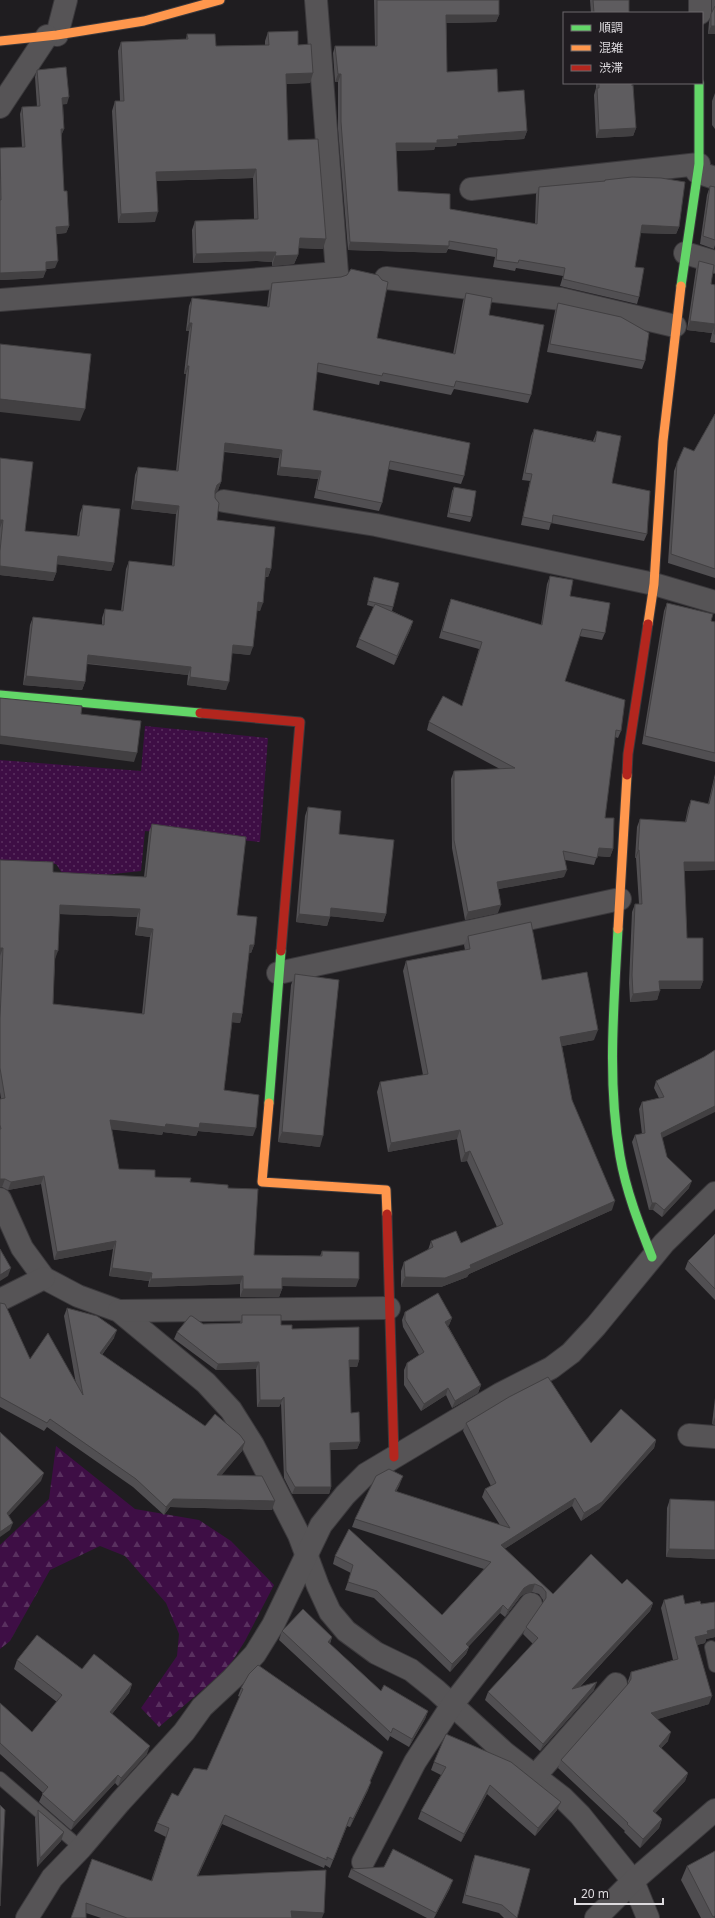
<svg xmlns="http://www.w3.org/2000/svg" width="715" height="1918" font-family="'Noto Sans','Noto Sans JP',sans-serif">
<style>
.forest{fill:url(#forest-firs)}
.park{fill:url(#park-dots)}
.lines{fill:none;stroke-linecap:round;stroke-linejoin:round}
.lane-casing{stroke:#3b393c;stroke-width:14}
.street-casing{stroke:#3b393c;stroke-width:24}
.fast-casing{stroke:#3b393c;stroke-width:11}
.slow-casing{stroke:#3b393c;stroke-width:11}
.jam-casing{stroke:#3b393c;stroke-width:11}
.lane{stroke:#565456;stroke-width:12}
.street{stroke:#565456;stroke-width:22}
.fast{stroke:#63d668;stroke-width:9}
.slow{stroke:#ff974d;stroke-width:9}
.jam{stroke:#b3261e;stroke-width:9}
.wall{fill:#514f52;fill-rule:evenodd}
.shaded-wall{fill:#424042}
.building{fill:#5e5c5f;stroke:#424042;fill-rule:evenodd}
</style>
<defs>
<pattern id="forest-firs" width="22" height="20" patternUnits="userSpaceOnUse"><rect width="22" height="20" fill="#3e0e45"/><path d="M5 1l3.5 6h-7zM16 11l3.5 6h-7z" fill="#59305f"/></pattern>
<pattern id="park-dots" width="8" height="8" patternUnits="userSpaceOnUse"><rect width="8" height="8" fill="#3e0e45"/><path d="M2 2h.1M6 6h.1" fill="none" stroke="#59305f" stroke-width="1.8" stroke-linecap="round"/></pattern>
</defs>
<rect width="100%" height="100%" fill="#1f1d20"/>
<path class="forest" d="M56,1446L135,1509L199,1520L231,1541L274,1585L245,1641L228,1668L159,1727L141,1708L177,1656L179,1634L166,1603L125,1556L100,1546L50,1570L10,1641L0,1649V1545L49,1499Z"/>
<path class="park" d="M145,726L268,738L260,842L145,831L141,871L66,879L56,864L0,863V760L141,771Z"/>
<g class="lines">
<defs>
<g id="lane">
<path d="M711,1647L715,1666"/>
<path d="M0,1778L81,1848"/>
</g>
<g id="street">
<path d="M700,13V0"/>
<path d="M57,35L66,0"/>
<path d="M0,107L47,36"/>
<path d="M697,172L715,178"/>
<path d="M471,189L699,164"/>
<path d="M685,253L715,262"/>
<path d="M386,278L561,299L675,326"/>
<path d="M0,300L337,273L316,0"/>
<path d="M224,501L376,525L654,584L715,602"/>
<path d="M278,973L620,899"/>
<path d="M0,1199L22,1248L44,1278L78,1296L119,1311L206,1383L231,1410L253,1445L299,1535L318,1586L330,1612L346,1631L376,1653L411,1670L436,1690L505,1753L563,1798L580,1815L633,1881L648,1918"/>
<path d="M0,1300L44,1278"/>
<path d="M119,1311L389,1308"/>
<path d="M689,1435L715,1437"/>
<path d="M535,1776L616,1684"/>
<path d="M363,1862L415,1762L452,1705L531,1604"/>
<path d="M27,1918L52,1878L81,1848L120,1802L184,1732L202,1707L232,1679L255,1654L273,1625L321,1525L345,1495L366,1474L500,1394L551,1368L571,1353L596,1326L664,1243L715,1193"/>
<path d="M596,1918L633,1881L715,1810"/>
</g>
<g id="fast">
<path d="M681,286L699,164V83"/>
<path d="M0,695L200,713"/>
<path d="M618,929C614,1004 607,1081 620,1156C626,1191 639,1224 652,1257"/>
<path d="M269,1103L281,951"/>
</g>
<g id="slow">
<path d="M0,41L57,35L144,21L220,0"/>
<path d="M648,624L654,584L663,441L681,286"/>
<path d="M618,929L627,775"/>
<path d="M269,1103L262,1182L386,1190L387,1214"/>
</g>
<g id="jam">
<path d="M200,713L300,722L281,951"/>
<path d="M627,775L628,754L648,624"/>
<path d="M387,1214L394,1457"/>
</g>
</defs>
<use href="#lane" class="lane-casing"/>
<use href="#street" class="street-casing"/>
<use href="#fast" class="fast-casing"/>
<use href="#slow" class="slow-casing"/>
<use href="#jam" class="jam-casing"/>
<use href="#lane" class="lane"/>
<use href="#street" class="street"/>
<use href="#fast" class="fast"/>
<use href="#slow" class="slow"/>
<use href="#jam" class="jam"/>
</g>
<g class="wall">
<path d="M374,0H499V15L496,22L446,23L447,72L498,92L527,131L524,139L457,143L456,146L435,147L434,150L396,151L398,191L450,209L535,224L536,194L539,187L604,181L605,180L679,227L676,234L640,233L635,267L639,297L637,304L560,286L563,276L516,268L515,271L493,267L495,257L448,249L446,253L348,250L338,129V82H335L333,53L335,46H375Z"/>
<path d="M590,0H629V13H591Z"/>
<path d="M712,0H715V34H708L709,22L712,11Z"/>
<path d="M268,32L298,45L313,73L310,83L286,84L288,140L323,249L299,248L298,255L294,264L272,266V262L257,261L193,263L192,230L195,221L254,219L253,178L156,181L155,222L118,223L112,111L115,101H120L118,51L121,42L186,39L187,34L216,46L265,45V41Z"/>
<path d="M37,70L67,104H63L64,129L61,135L64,191L69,226L66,233L56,234L55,268L46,269L43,278L0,280V148L22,147L20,114L22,107H37L35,77Z"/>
<path d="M596,83H632L636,128L633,136L596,138L594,95L596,88Z"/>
<path d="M715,93V129L712,125V101Z"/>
<path d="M710,186L715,187V245L714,249L700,244L707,195Z"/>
<path d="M699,261L711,284L715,285V343L710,342L712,333L687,330L696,269Z"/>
<path d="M272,283L377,338L453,354L463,301L466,293L489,315L531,395L528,403L454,389L451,395L380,381L379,385L317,372L313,410L464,476L461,484L388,469L382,503L379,511L314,498L318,479L277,475L279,458L224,452L221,482L218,490L215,493L217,520L271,569L268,577H265L260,611L257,610L250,655L232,653L226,690L187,685L188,675L87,664L85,682L82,690L23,685L30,625L33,617L102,625V618L105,609L121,611L126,569L129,561L172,566L176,514L131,509L135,475L138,467L176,471L186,374H184L189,331H186L189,306L192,298L267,307L269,291Z"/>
<path d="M558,303L645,361L642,369L547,352L555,311Z"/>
<path d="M715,414V578L668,563L674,471L677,463L694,451Z"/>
<path d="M534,429L593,441L597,431L612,483L647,534L644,541L551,523L549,530L521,525L530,481L522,480L531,436Z"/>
<path d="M0,458L25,531L77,536L80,513L83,505L114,563L111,571L57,564L56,573L53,581L0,575Z"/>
<path d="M454,487L472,517L470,522L447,517L452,491Z"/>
<path d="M550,576L570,596L605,633L602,640L579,636L565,681L621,731L618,738L615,737L605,818L613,849L610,857L597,856L594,865L565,860L564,877L498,889V913L465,920L452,848L451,779L454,771L500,769L427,730L429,722L462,706L479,649L439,638L448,607L451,599L541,625L547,584Z"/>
<path d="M374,577L393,607L392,611L390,610L413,621L410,630L394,665L356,647L359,639L374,607L367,605L372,582Z"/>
<path d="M667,603L711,621L715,622V762L642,744L664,611Z"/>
<path d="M715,774V870L684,871L687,938L703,981L700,989H660L657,1000L630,1002L629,983L632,912L635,904H639L636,858H635L637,827L640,819L685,822L688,808L691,800L708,804Z"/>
<path d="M308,807L339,834L386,914L383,922L330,916L327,926L296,922L305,816Z"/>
<path d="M152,824L237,915L254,945L251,953H249L242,1014L240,1023L232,1022L224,1090L253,1136L198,1131L196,1136L163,1132L162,1135L111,1129L119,1169L155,1177L228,1188L254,1255L320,1256L322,1251L356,1287L282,1286V1289L279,1297H240V1284L148,1287L149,1281L109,1276L113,1249L54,1260L41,1184L8,1190L2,1187H0V1099H1L0,1092V860L53,872L144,877L149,832ZM60,914L137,917L135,935L150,937L142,1014L53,1004L55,959Z"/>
<path d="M468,936L542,980L594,1040L562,1046L572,1100L612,1210L469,1274L467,1277L441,1287H401V1271L404,1262L428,1250L431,1241L461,1243L497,1227L467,1161L461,1162L457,1139L388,1152L377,1092L380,1082L423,1075L403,971L406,961L465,950L464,945Z"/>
<path d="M295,974L320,1147L278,1142L291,985Z"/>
<path d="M704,1057L662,1138L667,1157L689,1188L662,1217L653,1210H649L632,1142L635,1135L642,1134L639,1109L642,1102L659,1098L654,1088L656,1081Z"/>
<path d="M715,1234V1300L685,1269L688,1261Z"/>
<path d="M0,1303L30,1359L76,1384L64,1316L67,1308L114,1338L102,1355L205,1426L242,1451L221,1475L272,1510L170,1507L164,1515L133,1487L47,1427L44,1431L0,1407Z"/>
<path d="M405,1312L452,1318L449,1325L448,1326L481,1385L478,1393L452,1408L446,1395L421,1411L404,1385V1370L407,1363L419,1355L403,1327L402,1320Z"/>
<path d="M242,1315L281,1325L292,1329L359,1360L357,1367H349L351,1413L360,1442L357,1449L330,1450L331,1487L329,1494H292L284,1478L281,1403L279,1407H257L256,1369L216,1370L174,1339L177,1332L203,1324L240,1323Z"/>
<path d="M715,1398V1425L712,1424Z"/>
<path d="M466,1423L591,1443L656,1440L654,1448L599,1509L581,1521L572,1506L504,1549L553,1594L622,1584L653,1603L650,1611L579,1688L594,1690L540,1751L485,1700L488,1692L533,1644L523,1634L526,1627L543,1603V1600L539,1594L532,1592L526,1593L521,1596L505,1617L500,1613L469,1646V1647L466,1654L450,1672L374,1598L345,1590L351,1573L333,1564L335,1556L349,1529L442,1615L484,1569L352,1527L355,1519L400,1484L396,1492L500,1525L482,1497L485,1489L491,1486L463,1431Z"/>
<path d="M670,1499L715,1501V1559L666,1557L667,1508Z"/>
<path d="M664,1600L685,1604H701L715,1602V1637L706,1639L705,1643L697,1645L709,1704L657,1719L668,1741L661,1748L688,1773L685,1781L655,1813L662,1819L659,1828L640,1848L624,1832L625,1831L558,1768L561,1760L628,1684V1681L631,1672L673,1660L661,1608Z"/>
<path d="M282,1631L332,1637L330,1644L381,1691L428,1711L425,1719L409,1747L390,1736L388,1741L279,1640Z"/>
<path d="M17,1660L82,1669L132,1684L129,1693L112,1714L147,1754L118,1786L115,1783L71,1830L39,1802L43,1793L0,1754V1703L32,1732L57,1702L14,1669Z"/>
<path d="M241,1688L383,1752L370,1781L368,1790L350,1827L347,1826L330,1868L325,1865L324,1868L222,1824L198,1876L322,1918H101L86,1913L71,1918L92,1859L151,1881L166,1837L154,1831L157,1823L178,1796L207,1770L240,1697L238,1696Z"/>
<path d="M434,1762L557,1810L535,1836L487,1794L461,1842L418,1819L421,1811L441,1775L431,1770Z"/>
<path d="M38,1810L64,1832L61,1841L37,1867L35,1818Z"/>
<path d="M475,1855L517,1918H504L499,1913L462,1903L472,1863Z"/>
<path d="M687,1866L715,1918H701L681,1880Z"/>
<path d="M351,1869L450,1888L434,1918H427L348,1877Z"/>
</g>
<g class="shaded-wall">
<path d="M446,15H499L496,22L443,23Z"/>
<path d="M711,26H715V34H708Z"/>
<path d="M313,73L310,83L282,84L286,74Z"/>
<path d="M338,74H341L338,82H335Z"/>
<path d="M69,97L67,104L60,105L62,98Z"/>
<path d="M636,128L633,136L596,138L599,130Z"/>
<path d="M61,129H64L61,136Z"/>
<path d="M527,131L524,139L457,143L456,146L435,147L434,150L393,151L396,143L437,140L458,136Z"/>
<path d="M256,169L253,178L153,181L156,172Z"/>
<path d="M158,212L155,222L118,223L121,214Z"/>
<path d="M642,225L679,227L676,234L639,233Z"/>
<path d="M69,226L66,233L54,234L56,227Z"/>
<path d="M300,238L326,239L323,249L296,248Z"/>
<path d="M350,242L449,246L446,253L348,250Z"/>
<path d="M260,252H276L272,262L257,261L193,263L196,254Z"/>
<path d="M298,255L294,264L272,266L275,256Z"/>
<path d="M58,261L55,268L44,269L46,262Z"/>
<path d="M46,271L43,278L0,280V273Z"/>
<path d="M690,321L715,324V326L712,333L687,330Z"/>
<path d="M189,323H192L189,331H186Z"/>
<path d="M187,366H189L186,374H184Z"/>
<path d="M0,399L85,409L80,421L0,412Z"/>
<path d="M225,443L282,450L279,458L222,451Z"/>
<path d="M280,467L321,471L318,479L277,475Z"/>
<path d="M221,482L218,490L214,493L217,485Z"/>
<path d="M134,501L179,506L176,514L131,509Z"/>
<path d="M0,520H3L0,528Z"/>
<path d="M58,556L114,563L111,571L55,564Z"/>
<path d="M0,566L56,573L53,581L0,575Z"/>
<path d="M266,568L271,569L268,577L263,576Z"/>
<path d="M258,602L263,603L260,611L255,610Z"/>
<path d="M413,621L410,630L394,665L397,656Z"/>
<path d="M233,645L253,647L250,655L230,653Z"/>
<path d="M88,655L191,667L188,675L85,663Z"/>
<path d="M26,676L85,682L82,690L23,685Z"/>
<path d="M190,677L229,682L226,690L187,685Z"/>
<path d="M0,736L137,753L134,762L0,744Z"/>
<path d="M599,848L613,849L610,857L596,856Z"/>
<path d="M638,850H639L636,858H635Z"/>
<path d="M684,862H715V870L681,871Z"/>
<path d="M567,870L564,877L494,890L497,882Z"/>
<path d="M60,905L140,909L137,917L58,914Z"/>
<path d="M501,905L498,913L465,920L468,912Z"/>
<path d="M331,908L386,914L383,922L328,916Z"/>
<path d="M299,914L330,917L327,926L296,922Z"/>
<path d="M138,927L153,929L150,937L135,935Z"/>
<path d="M250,945H254L251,953H247Z"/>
<path d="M0,948H3L0,956Z"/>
<path d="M55,950L58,951L55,959H52Z"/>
<path d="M659,981H703L700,989H656Z"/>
<path d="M660,991L657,1000L630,1002L633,994Z"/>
<path d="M233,1013L242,1014L240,1023L230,1022Z"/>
<path d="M598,1030L594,1040L557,1047L560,1037Z"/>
<path d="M715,1106V1112L658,1140L661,1133Z"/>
<path d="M110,1120L166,1124L200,1123L256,1128L253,1136L198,1131L196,1136L163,1132L162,1135L107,1129Z"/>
<path d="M460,1130L457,1139L388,1152L391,1143Z"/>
<path d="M282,1132L323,1136L320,1147L278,1142Z"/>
<path d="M470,1151L467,1161L461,1162L465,1153Z"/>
<path d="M44,1176L41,1184L8,1190L11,1182Z"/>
<path d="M0,1179H5L2,1187H0Z"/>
<path d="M692,1181L689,1188L662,1217L664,1210Z"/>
<path d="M615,1201L612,1210L469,1274L467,1277L441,1287H401L405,1277L470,1265Z"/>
<path d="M652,1203H656L653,1210H649Z"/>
<path d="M116,1241L113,1249L54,1260L57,1252Z"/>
<path d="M11,1268L8,1276L0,1281V1275Z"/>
<path d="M112,1268L152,1273L149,1281L109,1276Z"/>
<path d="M243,1276L240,1284L148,1287L151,1279Z"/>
<path d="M282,1278L359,1279L356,1287L279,1286Z"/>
<path d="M243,1289H282L279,1297H240Z"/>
<path d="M452,1318L449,1325L443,1329L445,1322Z"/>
<path d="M117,1330L114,1338L97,1361L100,1353Z"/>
<path d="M349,1360H359L357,1367H346Z"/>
<path d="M259,1362L256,1369L216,1370L218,1364Z"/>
<path d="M481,1385L478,1393L452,1408L455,1401Z"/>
<path d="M448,1388L446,1395L421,1411L424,1404Z"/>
<path d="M284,1397L279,1407H257L260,1400Z"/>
<path d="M715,1417V1425L712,1424Z"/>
<path d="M656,1440L654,1448L599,1509L581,1521L584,1513Z"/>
<path d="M245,1442L242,1451L215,1483L217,1475Z"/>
<path d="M360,1442L357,1449L328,1450L330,1443Z"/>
<path d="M44,1473L41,1481L4,1521L7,1513Z"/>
<path d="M403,1476L400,1484L392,1499L395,1491Z"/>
<path d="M295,1487H331L329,1494H292Z"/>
<path d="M575,1498L572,1506L498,1553L501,1545Z"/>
<path d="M173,1499L275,1501L272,1510L170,1507L164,1515L166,1507Z"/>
<path d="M13,1523L10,1530L0,1537V1532Z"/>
<path d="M669,1549L715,1550V1559L666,1557Z"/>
<path d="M535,1584L532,1592L526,1593L521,1596L505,1617L508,1610L524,1588L529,1585Z"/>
<path d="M653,1603L650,1611L570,1697L572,1689Z"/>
<path d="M503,1605L500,1613L463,1652L466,1644Z"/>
<path d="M715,1629V1637L706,1639L705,1643L692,1646L695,1637L707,1631Z"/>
<path d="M332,1637L329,1645L328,1642Z"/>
<path d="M469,1647L466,1654L450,1672L452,1664Z"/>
<path d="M597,1682L594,1690L540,1751L543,1744Z"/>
<path d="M132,1684L129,1693L107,1720L110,1712Z"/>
<path d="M712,1696L709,1704L648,1722L651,1713Z"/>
<path d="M428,1711L425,1719L409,1747L412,1739Z"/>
<path d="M671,1732L668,1741L656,1754L659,1746Z"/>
<path d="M150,1746L147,1754L118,1786L121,1778Z"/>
<path d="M383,1752L380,1760L367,1789L370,1781Z"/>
<path d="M688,1773L685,1781L650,1819L653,1811Z"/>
<path d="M118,1775L115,1783L71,1830L74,1822Z"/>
<path d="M371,1782L368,1790L350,1827L353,1819Z"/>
<path d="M490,1785L487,1794L461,1842L464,1834Z"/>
<path d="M561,1802L557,1810L535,1836L538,1828Z"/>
<path d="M225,1815L222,1824L194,1884L197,1876Z"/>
<path d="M662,1819L659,1828L640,1848L643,1839Z"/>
<path d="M64,1832L61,1841L37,1867L40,1858Z"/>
<path d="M453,1880L450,1888L434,1918L436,1913Z"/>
<path d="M291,1911L324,1913L322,1918H289Z"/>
</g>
<g class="building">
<path d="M377,0H499V15H446L447,72L497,69L498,92L524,90L527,131L458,136L459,139L437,140V143H396L398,191L450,194V209L537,224L539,187L605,181V180L632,177L661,178L685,182L679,227L642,225L635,267L644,268L639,297L563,279L565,268L519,260L518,263L496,260L497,249L449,241V246L350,242L341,122V74H338L335,46H377Z"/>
<path d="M593,0H629V13H594Z"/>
<path d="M715,6V26H711V14Z"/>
<path d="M298,31V45L311,44L313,73L286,74L288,140L318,139L326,239L300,238L298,255L275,256L276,252H260L196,254L195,221L258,219L256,169L156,172L158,212L121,214L115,101H124L121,42L188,39L187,34H215L216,46L269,45L268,32Z"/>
<path d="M66,67L69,97L62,98L64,129H61L64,191H67L69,226L56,227L58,261L46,262V271L0,273V200H1L0,148L25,147L22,107L40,106L37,70Z"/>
<path d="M599,83H632V86L633,85L636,128L599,130L597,88H599Z"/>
<path d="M710,186L715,187V240L703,236Z"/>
<path d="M699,261L714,265L711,284L715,285V324L690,321Z"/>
<path d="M351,269L378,275L382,280L388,282L377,338L455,354L466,293L492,298L489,315L544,325L531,395L456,381L454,387L383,373L382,376L318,363L313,410L470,443L464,476L390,461L382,503L317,490L321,471L280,467L282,450L225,443L221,482L217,485L215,491V498L219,503L217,520L275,527L271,569L266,568L263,603L258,602L253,647L233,645L229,682L190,677L191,667L88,655L85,682L26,676L33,617L104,625L105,609L123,611L129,561L174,566L179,506L134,501L138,467L178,471L189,366H187L192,323H189L192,298L269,307L272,283L341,277L347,275Z"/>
<path d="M558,303L621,317L649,333L645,361L550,344Z"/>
<path d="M715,327V334H714Z"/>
<path d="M0,344L91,354L85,409L0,399Z"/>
<path d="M715,414V569L671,554L677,463L684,447L694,451Z"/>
<path d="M534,429L595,442L597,431L621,436L612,483L650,491L647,534L553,515L552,523L523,517L532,474L525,473Z"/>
<path d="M0,458L33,462L25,531L79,536L83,505L120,509L114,563L58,556L56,573L0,566V551L3,520H0Z"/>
<path d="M454,487L476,491L472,517L449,513Z"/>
<path d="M550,576L573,580L570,596L610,603L605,633L582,629L565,681L625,700L621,731L616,730L605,818H614L613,849L599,848L597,858L563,851L567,870L497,882L501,905L468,912L454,840V771L515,768L429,722L443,696L462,706L482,642L442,631L451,599L542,625Z"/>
<path d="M374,577L399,583L393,607L368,601Z"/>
<path d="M667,603L713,614L711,621L715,622V753L645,736Z"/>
<path d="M375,604L413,621L397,656L359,639Z"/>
<path d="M0,698L82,706L81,714L141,721L137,753L0,736Z"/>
<path d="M715,778V862H684L687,938H703V981H659L660,991L633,994L632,975L635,904H642L639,850H638L640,819L686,822L691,800L709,804Z"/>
<path d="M308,807L341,811L339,834L394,840L386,914L331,908L330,917L299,914Z"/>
<path d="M152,824L246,837L237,915L257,917L254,945H250L242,1014L233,1013L224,1090L259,1095L256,1128L200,1123L199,1128L166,1124L165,1127L110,1120L119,1169L155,1170V1177L191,1178L190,1182L228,1185V1188L258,1189L254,1255L322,1256V1251L359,1252V1279L282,1278V1289H243V1276L151,1279L152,1273L112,1268L116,1241L57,1252L44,1176L11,1182L5,1179H0V1129H1L0,1125V1099L5,1098L0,1068V1018L3,948H0V860L53,862V872L146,877ZM60,905L140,909L138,927L153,929L144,1014L53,1004L55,950L58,951Z"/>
<path d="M531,922L542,980L587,972L598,1030L560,1037L572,1100L615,1201L470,1265L471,1268L445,1278L405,1277L404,1262L433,1247L431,1241L456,1231L461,1243L503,1224L470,1151L465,1153L460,1130L391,1143L380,1082L428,1074L406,961L470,949L468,936Z"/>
<path d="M295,974L339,980L323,1136L282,1132Z"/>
<path d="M715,1050V1106L661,1133L667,1157L692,1181L664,1210L656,1203H652L635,1135L645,1133L642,1102L664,1097L656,1081L704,1057Z"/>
<path d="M715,1234V1289L688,1261Z"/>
<path d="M0,1249L11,1268L0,1275Z"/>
<path d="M438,1293L452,1318L445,1322L481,1385L455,1401L448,1388L424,1404L407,1378V1363L424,1352L405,1320V1312Z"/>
<path d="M0,1303L5,1304L30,1359L48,1333L83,1395L67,1308L97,1316L117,1330L100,1353L205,1426L215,1414L240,1435L245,1442L217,1475L262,1476L275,1501L173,1499L166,1507L136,1479L50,1419L47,1423L0,1397Z"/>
<path d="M242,1315H281V1325H292V1329L359,1327V1360H349L351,1413L359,1412L360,1442L330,1443L331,1487H295L286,1471L284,1397L281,1400H260L259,1362L218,1364L177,1332L190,1316H192L203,1324L242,1323Z"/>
<path d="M548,1377L591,1443L621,1409L656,1440L602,1502L584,1513L575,1498L501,1545L553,1594L591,1554L622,1584L627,1579L653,1603L572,1689L597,1682L543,1744L488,1692L538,1638L526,1627L546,1598V1592L542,1587L535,1584L529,1585L524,1588L508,1610L503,1605L466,1644L469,1647L452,1664L377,1591L348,1582L353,1565L335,1556L349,1529L442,1615L491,1562L355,1519L376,1476L389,1469L403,1476L395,1491L510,1528L485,1489L496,1483L466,1423L509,1397Z"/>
<path d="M0,1432L44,1473L7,1513L13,1523L0,1532Z"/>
<path d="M670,1499L715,1501V1550L669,1549Z"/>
<path d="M683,1595L685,1604L700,1601L701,1604L715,1602V1629L707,1631L708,1634L695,1637L712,1696L651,1713L671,1732L659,1746L688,1773L653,1811L662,1819L643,1839L627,1824L628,1823L561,1760L628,1684L631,1679V1672L678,1659L664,1600Z"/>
<path d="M303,1609L332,1637L328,1642L381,1691L384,1685L428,1711L412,1739L393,1728L391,1733L282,1631Z"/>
<path d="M37,1635L82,1669L94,1654L132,1684L110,1712L150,1746L121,1778L118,1775L74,1822L42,1794L48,1787L0,1743V1703L32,1732L62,1695L17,1660Z"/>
<path d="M258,1665L383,1752L370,1781L371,1782L353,1819L350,1817L333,1860L327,1857V1860L225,1815L197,1876L326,1870L324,1913L291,1911L292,1918H127L86,1903V1918H71L92,1859L152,1881L169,1828L157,1823L172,1793L178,1796L194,1768L207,1770L243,1689L241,1688L249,1674Z"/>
<path d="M446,1734L511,1762L561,1802L538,1828L490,1785L464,1834L421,1811L446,1767L434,1762Z"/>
<path d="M0,1805L5,1810L0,1906Z"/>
<path d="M38,1810L64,1832L40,1858Z"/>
<path d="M393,1849L453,1880L436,1913L351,1869L384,1867Z"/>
<path d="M715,1851V1916L713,1917L687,1866Z"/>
<path d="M475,1855L530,1869L517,1918L502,1905L465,1895Z"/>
</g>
<rect x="563" y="12" width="140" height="72" fill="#201c21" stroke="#6c686d"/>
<rect x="571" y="25" width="20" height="6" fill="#63d668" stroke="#6c686d"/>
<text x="599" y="32" font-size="12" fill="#dddade">順調</text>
<rect x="571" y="45" width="20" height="6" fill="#ff974d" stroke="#6c686d"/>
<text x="599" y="52" font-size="12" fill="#dddade">混雑</text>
<rect x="571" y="65" width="20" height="6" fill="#b3261e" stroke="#6c686d"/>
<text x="599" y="72" font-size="12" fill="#dddade">渋滞</text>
<path d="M575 1898v6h88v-6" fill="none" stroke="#dddade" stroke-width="2"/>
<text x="581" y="1898" font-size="12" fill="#dddade" stroke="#201c21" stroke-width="3" paint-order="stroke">20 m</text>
</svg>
